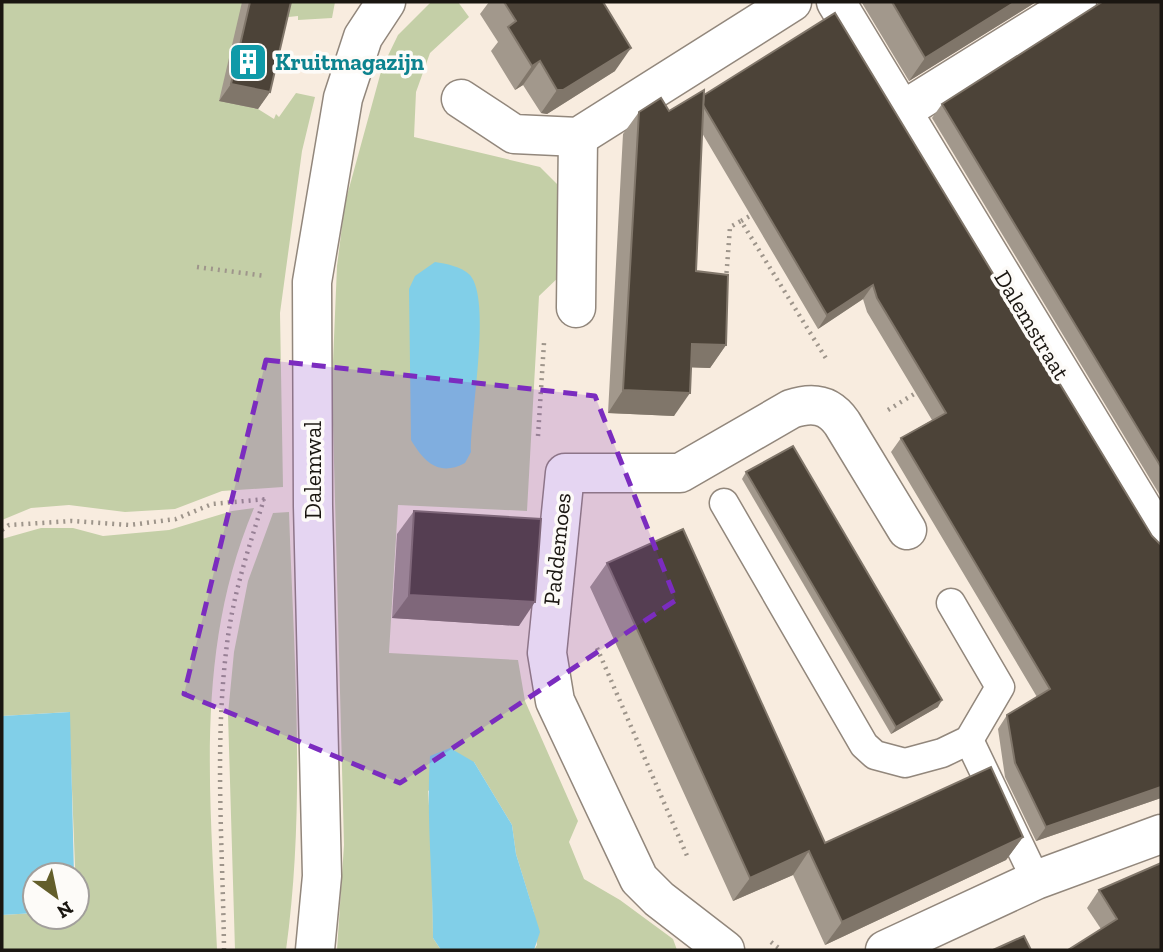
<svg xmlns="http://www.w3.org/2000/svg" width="1163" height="952" font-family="'Zilla Slab',serif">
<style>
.green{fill:#c4cfa7}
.water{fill:#81cfe8}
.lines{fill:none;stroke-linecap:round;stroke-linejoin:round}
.service-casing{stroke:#92877c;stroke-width:31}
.minor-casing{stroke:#92877c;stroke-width:41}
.path{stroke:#9e958b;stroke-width:4.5;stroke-dasharray:2 5;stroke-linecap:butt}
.service{stroke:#fff;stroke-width:28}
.minor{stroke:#fff;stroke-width:38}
.wall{fill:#a2988c}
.shaded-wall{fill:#80766a}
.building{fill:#4c4338;stroke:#80766a;stroke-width:2}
.marked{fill:#7b2cbf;fill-opacity:0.2;stroke:#7b2cbf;stroke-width:5;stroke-dasharray:14 9;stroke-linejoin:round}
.labels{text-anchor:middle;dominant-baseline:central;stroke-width:7;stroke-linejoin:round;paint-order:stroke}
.culture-label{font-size:23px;font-weight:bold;fill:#0d838f;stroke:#fdfbf8;text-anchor:start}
.street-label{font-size:23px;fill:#1a1611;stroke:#fdfbf8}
</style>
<rect width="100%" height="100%" fill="#f8ecdf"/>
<g class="green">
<path d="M2,2H335L332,18L298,20V16L279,18L219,100L258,109L274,119L276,114L279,117L296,93L315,97L302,151L280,313L283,487L222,491L175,509L125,512L69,505L31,508L2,520Z"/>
<path d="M431,2H458L469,17L430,53L416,92L414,137L540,167L563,190L562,274L539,296L527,511L398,505L389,653L518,660L525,701L578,821L569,842L584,879L620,900L673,939L677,950H534L537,945L534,913L516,854L512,825L474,762L428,791L432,850L433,938L441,950H337L344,845L332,386L337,266L345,203L382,68L398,35Z"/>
<path d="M254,508C193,653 211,798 217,950H2V915L35,913V917H77L69,712L2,716V539L41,528H73L103,536L169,530L232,511Z"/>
<path d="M289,512C294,658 306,806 286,950H235L228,714L234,652L248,581L273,513Z"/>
</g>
<g class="water">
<path d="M435,262C446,264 461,266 470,275C492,301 470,415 471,452L465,463C439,477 424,462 411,440L409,289L415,276Z"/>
<path d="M70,712L74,875H35V913L2,915V716Z"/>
<path d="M450,748L474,762L512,825L516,854L540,932L534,950H441L433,938C433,878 426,816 430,756Z"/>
</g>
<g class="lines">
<defs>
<g id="service">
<path d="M724,503L864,745L875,755L905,763L942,753L969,740L1000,687L951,603"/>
<path d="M969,740L1036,880"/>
</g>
<g id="minor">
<path d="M836,2L1161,539"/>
<path d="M461,99L514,134L578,137L792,2"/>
<path d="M902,111L1077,2"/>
<path d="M576,308L578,137"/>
<path d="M315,950L322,876L313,506L312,282L343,98L363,37L386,2"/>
<path d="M725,950L659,899L639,879L555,701L547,653L565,473H680L791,409C812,402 829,404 842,423L907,530"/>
<path d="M885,950L1036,880L1161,834"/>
</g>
</defs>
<use href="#service" class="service-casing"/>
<use href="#minor" class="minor-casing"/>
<g class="path">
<path d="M755,213L741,221L827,360"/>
<path d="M197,267L266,276"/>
<path d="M726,280L730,227L741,221"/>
<path d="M888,410L919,391"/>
<path d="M538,436L544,343"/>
<path d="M2,530L9,525L72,521L130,525L176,519L212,504L267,499"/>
<path d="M597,648L688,858"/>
<path d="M771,942L781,950"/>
<path d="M224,950C223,849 214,745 227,644C233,594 249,547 264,499"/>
</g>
<use href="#service" class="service"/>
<use href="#minor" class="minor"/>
</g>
<g class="wall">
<path d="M242,2H291L270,92L258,109L219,101Z"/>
<path d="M489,2H603L615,71L547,114L541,113L523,85L515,90L491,51L498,42L480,14Z"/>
<path d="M864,2H1036L909,81L862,3Z"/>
<path d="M1161,2V497L932,118L942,104Z"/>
<path d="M704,95L1161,545V798L1036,841L1005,777L998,729L1007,715L1037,697L891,452L901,438L932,420L867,312L863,299L818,329L702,133L696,271L726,345L710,368L691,367L674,416L608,413L623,134L639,112L669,111Z"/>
<path d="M746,472L938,707L891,734L742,479Z"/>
<path d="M414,511L519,626L392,618L397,534Z"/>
<path d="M607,563L825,843L1023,837L1006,860L825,945L793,875L733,901L590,587Z"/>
<path d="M1099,890L1161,950L1101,929L1087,908Z"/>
</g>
<g class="shaded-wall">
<path d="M1015,2H1036L909,81L925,58Z"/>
<path d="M631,48L615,71L547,114L541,113L557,90Z"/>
<path d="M540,61L523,85L515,90L532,66Z"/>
<path d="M231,84L270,92L258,109L219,101Z"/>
<path d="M873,285L863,299L818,329L827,315Z"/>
<path d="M692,344L726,345L710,368L677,367Z"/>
<path d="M623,390L690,393L674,416L608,413Z"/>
<path d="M409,595L535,602L519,626L392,618Z"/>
<path d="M942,700L938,707L891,734L896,727Z"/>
<path d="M1161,787V798L1036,841L1046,827Z"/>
<path d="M1023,837L1006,860L825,945L842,922Z"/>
<path d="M809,851L793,875L733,901L750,878Z"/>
</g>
<g class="building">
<path d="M250,2H291L270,92L231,84Z"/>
<path d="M504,2H603L631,48L563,90H557L540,61L532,66L508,27L516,21Z"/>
<path d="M892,2H1015L925,58Z"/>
<path d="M1102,2H1161V467L942,104Z"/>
<path d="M835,13L1152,536L1161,545V787L1046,827L1015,763L1007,715L1050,689L901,438L946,413L877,298L873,285L827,315L703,105L704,95Z"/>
<path d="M704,90L696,271L728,275L726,345L692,344L690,393L623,390L639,112L661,98L669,111Z"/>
<path d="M793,446L942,700L896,727L746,472Z"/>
<path d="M414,511L541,519L535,602L409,595Z"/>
<path d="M683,529L825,843L991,767L1023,837L842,922L809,851L750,878L607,563Z"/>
<path d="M1161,863V950H1068L1117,919L1099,890Z"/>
<path d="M1024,936L1031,950H993Z"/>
</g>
<path class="marked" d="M266,360L595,396L676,600L400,783L184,694Z"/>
<defs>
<symbol id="building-square" viewBox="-11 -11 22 22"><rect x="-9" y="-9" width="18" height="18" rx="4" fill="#0f9aa8" stroke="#fdfbf8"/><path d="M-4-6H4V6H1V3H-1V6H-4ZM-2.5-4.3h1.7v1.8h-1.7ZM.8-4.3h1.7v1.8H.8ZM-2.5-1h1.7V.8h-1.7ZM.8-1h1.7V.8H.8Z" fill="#fff"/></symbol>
</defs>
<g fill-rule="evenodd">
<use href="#building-square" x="226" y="40" width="44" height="44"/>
</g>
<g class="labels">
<g class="culture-label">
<text x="275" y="62">Kruitmagazijn</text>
</g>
<g class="street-label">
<text transform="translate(1032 325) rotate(59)">Dalemstraat</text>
<text transform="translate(313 470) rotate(-90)">Dalemwal</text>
<text transform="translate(557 549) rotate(-84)">Paddemoes</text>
</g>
</g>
<rect width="1163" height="952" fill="none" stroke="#1a1611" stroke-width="7"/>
<g transform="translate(56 896) rotate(147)"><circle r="33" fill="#fdfbf8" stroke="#a29f9c" stroke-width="2"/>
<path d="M0-5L12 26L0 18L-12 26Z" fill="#635e2a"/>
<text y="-10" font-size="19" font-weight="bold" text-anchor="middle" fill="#1a1611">N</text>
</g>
</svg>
